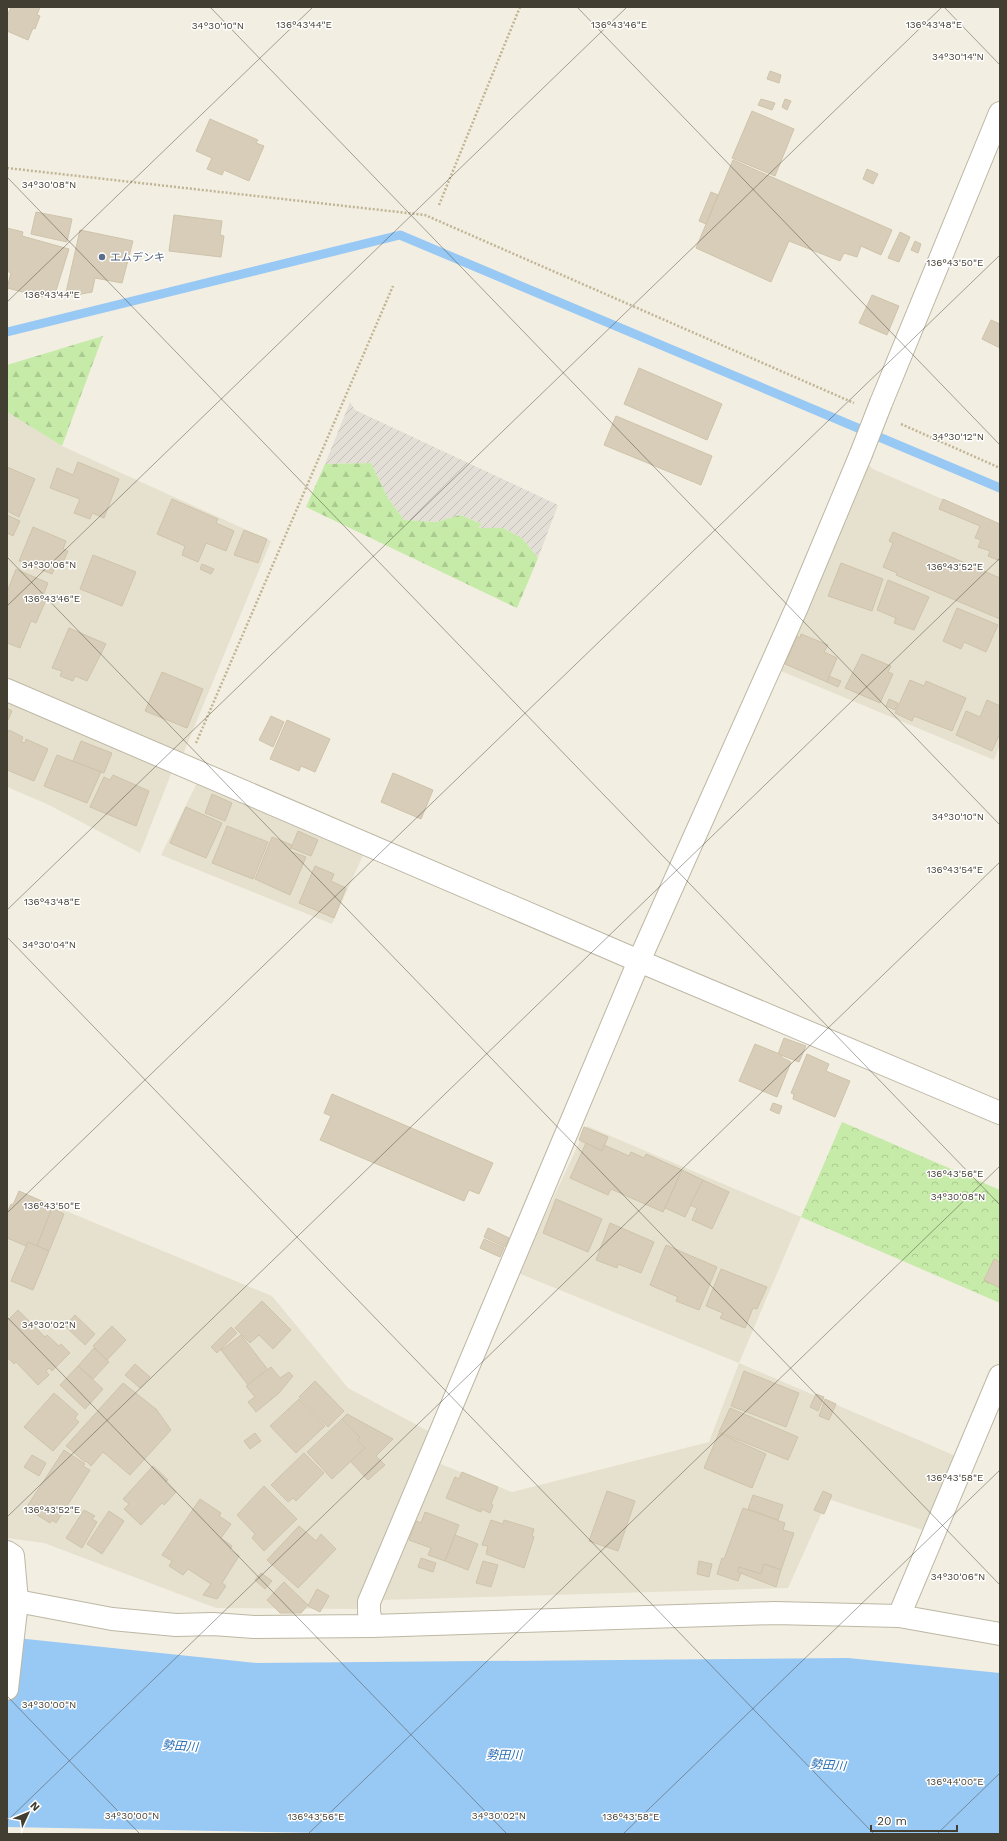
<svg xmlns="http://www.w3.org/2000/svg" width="1007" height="1841" font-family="'Work Sans','Noto Sans JP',sans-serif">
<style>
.residential{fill:#e6e1cf}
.industrial{fill:url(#industrial-furrows)}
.forest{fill:url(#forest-firs)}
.park{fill:url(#park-crowns)}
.water{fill:#98c8f4}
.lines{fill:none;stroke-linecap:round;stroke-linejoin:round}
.stream{stroke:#98c8f4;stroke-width:9}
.building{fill:#d7cdb9;stroke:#cfc3a9}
.minor-casing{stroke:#bdb7a4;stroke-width:24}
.path{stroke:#c0b494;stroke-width:2.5;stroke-dasharray:2 2;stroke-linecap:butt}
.minor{stroke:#fff;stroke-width:22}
.minor-bridge-casing{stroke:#bdb7a4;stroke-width:24;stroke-linecap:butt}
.minor-bridge{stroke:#fff;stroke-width:22}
.ticks{fill:none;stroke:#433e32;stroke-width:1;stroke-opacity:0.45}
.service-dot{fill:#5c6f8a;stroke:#fff;stroke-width:1.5}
.labels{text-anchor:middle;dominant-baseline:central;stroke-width:3;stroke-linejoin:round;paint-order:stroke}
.service-label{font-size:11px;fill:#4e5e75;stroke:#fff;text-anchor:start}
.water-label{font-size:12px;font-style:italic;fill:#266db4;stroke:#fff}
.ticks-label{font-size:10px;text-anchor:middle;fill:#433e32;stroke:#fff;stroke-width:3;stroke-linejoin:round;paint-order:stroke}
</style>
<defs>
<pattern id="industrial-furrows" width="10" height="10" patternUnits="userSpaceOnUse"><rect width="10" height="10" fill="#e3dfd7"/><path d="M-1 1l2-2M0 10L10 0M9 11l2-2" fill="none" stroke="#c4c0b9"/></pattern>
<pattern id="forest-firs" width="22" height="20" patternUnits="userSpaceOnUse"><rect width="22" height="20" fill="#c6eaa7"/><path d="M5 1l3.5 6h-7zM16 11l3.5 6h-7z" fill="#abca90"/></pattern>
<pattern id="park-crowns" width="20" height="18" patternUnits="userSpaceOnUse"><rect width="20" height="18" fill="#c6eaa7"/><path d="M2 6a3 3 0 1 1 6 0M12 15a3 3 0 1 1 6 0" fill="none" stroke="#abca90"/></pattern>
</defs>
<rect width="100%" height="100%" fill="#f2eee1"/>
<g class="residential">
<path d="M7,412L62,446L271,541L181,759L7,679Z"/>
<path d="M868,464L873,469L1000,524V744L994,760L781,671Z"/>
<path d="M7,700L173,769L140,853L47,804L7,787Z"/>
<path d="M198,781L365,851L332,924L161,855Z"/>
<path d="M587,1126L801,1217L739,1363L958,1457L926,1531L828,1499L788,1588L383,1600L438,1463L512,1492L709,1442L739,1363L518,1273Z"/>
<path d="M20,1192L272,1296L348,1388L430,1432L356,1609L216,1608L44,1543L7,1538V1212Z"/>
</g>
<path class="industrial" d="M350,402L355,410L558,505L538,558L522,538L503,528H478L482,524L460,515L436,522L404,520L388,498L371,463L325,464Z"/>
<g class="forest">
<path d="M103,336L62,446L7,412V365Z"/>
<path d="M371,463L388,498L404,520L436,522L460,515L482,524L478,528H503L522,538L538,558L517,608L306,507L325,464Z"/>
</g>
<path class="park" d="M842,1122L1000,1190V1303L801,1217Z"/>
<path class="water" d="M7,1637L257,1663L848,1658L1000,1673V1834H377L7,1827Z"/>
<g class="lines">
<path class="stream" d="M7,332L400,235L1000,488"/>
</g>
<g class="building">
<path d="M11,7H40L37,15L40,16L35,29L33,28L28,40L7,31V16Z"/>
<path d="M770,71L781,75L779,83L767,79Z"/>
<path d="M761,99L775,103L772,110L758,105Z"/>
<path d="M785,99L791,101L787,110L782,107Z"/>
<path d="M752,111L794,129L775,176L732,158Z"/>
<path d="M210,119L258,140L256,143L264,146L249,181L224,170L222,175L207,169L212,158L196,151Z"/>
<path d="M733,160L892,230L881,255L861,246L857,257L844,253L840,261L789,241L771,282L696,248Z"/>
<path d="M867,169L878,174L873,184L863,179Z"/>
<path d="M711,192L718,195L706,224L699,221Z"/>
<path d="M36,212L72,219L67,242L31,234Z"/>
<path d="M174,215L222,221L220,235L224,236L221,257L169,251Z"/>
<path d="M7,228L23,232L22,236L69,249L55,294L44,291L43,297L7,288L11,273L7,271Z"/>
<path d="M80,230L133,241L122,283L95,278L92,292L65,297Z"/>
<path d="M900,232L910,237L899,262L888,258Z"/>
<path d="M915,241L921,244L918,253L911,250Z"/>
<path d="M872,295L899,306L887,335L859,323Z"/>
<path d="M991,320L1000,324V348L982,339Z"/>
<path d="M639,368L722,404L707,440L624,404Z"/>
<path d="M616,416L712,456L701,485L604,445Z"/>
<path d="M78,462L119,479L104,518L92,513L90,519L74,513L80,499L50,488L57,468L73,475Z"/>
<path d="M7,467L35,479L19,517L7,511Z"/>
<path d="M172,499L218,519L216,523L234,531L226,551L206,543L198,562L182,555L185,546L157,534Z"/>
<path d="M943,499L1000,524V561L988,556L990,551L978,547L981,540L975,538L980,526L939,509Z"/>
<path d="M7,515L20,521L13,536L7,533Z"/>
<path d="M33,527L66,541L63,549L68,551L63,562L58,560L52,574L19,561Z"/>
<path d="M244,530L267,539L258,563L234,555Z"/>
<path d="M893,532L1000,578V619L896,575L897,573L883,567L893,543L889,541Z"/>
<path d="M93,555L136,572L122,606L80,589Z"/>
<path d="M841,563L883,579L872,611L828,596Z"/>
<path d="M202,564L214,569L211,574L200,569Z"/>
<path d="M16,569L48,583L42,598L46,600L36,623L31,621L20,648L7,643V592Z"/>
<path d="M888,580L929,597L914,630L894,623L896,618L877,610Z"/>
<path d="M957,608L998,625L986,652L964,642L961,649L943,641Z"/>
<path d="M69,628L106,644L87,681L75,676L73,681L60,676L62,671L52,668Z"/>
<path d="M801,634L828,645L824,652L837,658L827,682L785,664L797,636L800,638Z"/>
<path d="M862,654L891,666L888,672L893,674L880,703L845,688Z"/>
<path d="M162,672L203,689L187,728L145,711Z"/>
<path d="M829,676L841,681L838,687L827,682Z"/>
<path d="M910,680L924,686L926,681L966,698L952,731L914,716L912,721L895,713Z"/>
<path d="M889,699L898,703L895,710L886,706Z"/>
<path d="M987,700L1000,706V733L992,751L956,735L966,711L980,717Z"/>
<path d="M7,708L12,711L7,722Z"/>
<path d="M271,716L284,722L273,747L259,740Z"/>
<path d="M287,720L330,739L315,772L301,766L299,771L270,759Z"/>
<path d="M9,730L23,737L21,742L25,743L26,739L48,749L34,781L7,770V734Z"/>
<path d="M81,741L112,753L104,773L73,761Z"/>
<path d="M57,755L101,772L87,803L44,786Z"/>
<path d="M393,773L433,790L421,819L381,802Z"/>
<path d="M113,775L149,791L136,826L90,807L104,777L110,780Z"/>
<path d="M212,794L232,803L225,821L205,813Z"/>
<path d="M186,807L222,823L206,858L170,843Z"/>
<path d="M227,826L268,842L253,879L212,863Z"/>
<path d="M298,831L318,840L311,856L291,848Z"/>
<path d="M272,837L292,845L290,851L306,857L290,895L255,879Z"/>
<path d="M315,866L334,874L331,881L346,888L334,918L299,903Z"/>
<path d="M784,1038L806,1046L799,1062L778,1054Z"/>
<path d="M755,1044L782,1055L781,1057L791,1062L777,1097L739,1081Z"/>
<path d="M807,1054L829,1064L826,1071L850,1081L835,1117L793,1099L794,1094L791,1093Z"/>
<path d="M332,1094L493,1163L479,1194L469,1190L464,1201L320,1140L331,1116L324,1113Z"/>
<path d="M773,1103L782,1106L779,1114L770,1110Z"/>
<path d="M584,1127L608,1137L602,1151L579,1140Z"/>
<path d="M586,1143L602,1151L604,1145L629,1156L631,1152L644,1158L646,1154L682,1170L663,1212L611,1189L608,1195L570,1178Z"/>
<path d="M682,1170L703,1180L685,1217L665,1208Z"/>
<path d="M703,1180L729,1192L712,1229L692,1220L697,1208L690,1205Z"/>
<path d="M19,1191L53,1206L37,1246L28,1242L26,1246L7,1238V1213L11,1204L13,1205Z"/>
<path d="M556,1199L602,1219L588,1252L543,1233Z"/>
<path d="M52,1208L64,1214L49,1251L37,1246Z"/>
<path d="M610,1223L654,1242L641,1273L618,1264L617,1268L596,1260Z"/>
<path d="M488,1228L509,1238L505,1247L484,1237Z"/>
<path d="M484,1239L504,1248L500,1257L480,1248Z"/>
<path d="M28,1242L49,1251L33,1290L11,1281Z"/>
<path d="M666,1245L717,1267L699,1310L676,1301L678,1297L650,1285Z"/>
<path d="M994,1259L1000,1262V1288L984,1280Z"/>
<path d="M721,1269L767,1287L757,1309L753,1308L745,1328L720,1318L723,1313L706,1306Z"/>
<path d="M262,1301L291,1330L273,1349L259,1335L250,1343L235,1328Z"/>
<path d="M18,1310L45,1337L47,1335L59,1346L61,1344L70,1353L52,1371L49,1368L46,1371L49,1375L38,1385L16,1362L14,1364L7,1357V1321Z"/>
<path d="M75,1315L95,1334L85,1345L65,1326Z"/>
<path d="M112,1326L126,1340L107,1360L93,1346Z"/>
<path d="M231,1327L237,1333L217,1353L211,1347Z"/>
<path d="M241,1335L268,1370L248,1385L221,1350Z"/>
<path d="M94,1348L109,1362L93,1379L78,1366Z"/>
<path d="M135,1364L150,1377L140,1388L125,1375Z"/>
<path d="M78,1366L103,1389L85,1409L60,1385Z"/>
<path d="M271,1367L280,1378L289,1372L293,1376L279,1393L256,1412L248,1402L255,1397L246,1386Z"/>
<path d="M744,1371L799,1393L786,1427L731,1406Z"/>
<path d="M315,1381L344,1411L328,1427L299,1397Z"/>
<path d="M123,1383L156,1409L171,1430L130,1475L103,1452L91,1466L86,1461L85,1462L66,1446Z"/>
<path d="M54,1393L78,1414L75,1418L79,1422L53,1451L24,1427Z"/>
<path d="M816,1394L824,1397L818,1411L810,1407Z"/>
<path d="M299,1399L325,1426L296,1453L270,1426Z"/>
<path d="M825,1399L836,1404L829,1420L819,1416Z"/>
<path d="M730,1408L798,1437L788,1460L719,1432Z"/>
<path d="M347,1414L393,1439L376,1456L385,1465L368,1480L350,1461L365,1448L357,1440L360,1437L342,1419Z"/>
<path d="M342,1419L360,1437L357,1440L365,1448L332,1479L307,1452Z"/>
<path d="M255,1433L261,1441L250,1449L244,1441Z"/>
<path d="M719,1433L766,1454L752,1488L704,1468Z"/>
<path d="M64,1450L85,1464L83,1466L90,1470L56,1523L52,1520L50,1523L26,1508Z"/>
<path d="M304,1453L324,1473L296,1501L293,1498L288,1502L271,1485Z"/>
<path d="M32,1455L46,1463L39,1476L24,1467Z"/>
<path d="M153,1466L168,1480L165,1482L176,1492L164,1505L162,1503L141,1525L124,1509L129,1504L123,1499Z"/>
<path d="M462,1472L498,1487L491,1504L493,1505L490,1513L482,1509L481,1512L446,1498L455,1477L459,1479Z"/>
<path d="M264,1486L297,1519L264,1551L252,1538L255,1534L237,1515Z"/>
<path d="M607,1491L635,1501L618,1551L589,1541Z"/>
<path d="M823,1491L832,1495L824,1514L814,1510Z"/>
<path d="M753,1495L783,1505L778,1520L748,1509Z"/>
<path d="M200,1499L221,1513L219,1516L231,1524L221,1538L232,1546L230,1550L239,1556L222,1583L226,1586L217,1599L203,1595L211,1584L188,1569L183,1575L169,1566L172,1561L162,1555Z"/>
<path d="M743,1508L785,1523L783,1530L794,1533L781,1570L764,1564L761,1574L739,1567L738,1572L741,1573L738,1581L717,1574L722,1558L724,1559Z"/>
<path d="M84,1510L95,1516L92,1519L97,1522L82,1548L66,1538Z"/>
<path d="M109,1511L124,1521L102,1554L87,1544Z"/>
<path d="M425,1512L459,1525L445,1561L428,1555L431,1548L409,1540L416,1521L421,1523Z"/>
<path d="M491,1520L503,1524L504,1520L534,1529L532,1536L534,1537L524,1568L486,1554L488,1546L482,1545Z"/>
<path d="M299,1526L316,1541L321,1534L336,1549L298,1588L267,1560Z"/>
<path d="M455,1535L478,1544L468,1570L445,1561Z"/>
<path d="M421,1558L436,1563L433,1572L418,1567Z"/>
<path d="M483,1561L498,1565L491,1587L476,1583Z"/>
<path d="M699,1561L712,1564L709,1577L697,1574Z"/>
<path d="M764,1564L781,1570L776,1587L738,1572L739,1567L761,1574Z"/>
<path d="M261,1573L272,1581L265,1589L255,1580Z"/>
<path d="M284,1582L308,1605L301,1613H280L267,1600Z"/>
<path d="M317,1589L329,1596L320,1612L308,1606Z"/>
</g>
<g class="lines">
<defs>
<g id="minor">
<path d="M881,403L1000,113"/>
<path d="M7,690L639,961L1000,1113"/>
<path d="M7,1552L13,1556L17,1601L7,1689"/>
<path d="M7,1601H17L112,1619L176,1625L213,1624L254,1627L372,1626L774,1613L899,1616L1000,1634"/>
<path d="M899,1616L1000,1376"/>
<path d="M372,1626L369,1612V1602L639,961L797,607L861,454"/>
</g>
</defs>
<use href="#minor" class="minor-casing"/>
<g class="path">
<path d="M7,168L425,215L854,403"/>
<path d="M439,205L520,7"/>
<path d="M901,424L1000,468"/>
<path d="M196,743L393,286"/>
</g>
<use href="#minor" class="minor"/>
<defs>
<path id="minor-bridge" d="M861,454L881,403"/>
</defs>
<use href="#minor-bridge" class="minor-bridge-casing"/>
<use href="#minor-bridge" class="minor-bridge"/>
</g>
<path class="ticks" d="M210,7L1000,825M577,7L1000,445M944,7L1000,65M7,177L1000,1205M7,302L313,7M7,557L1000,1585M7,606L627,7M7,910L942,7M7,937L874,1834M7,1213L1000,255M7,1317L507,1834M7,1517L1000,558M7,1696L140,1834M7,1821L1000,862M308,1834L1000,1166M623,1834L1000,1470M937,1834L1000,1773"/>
<circle class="service-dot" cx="102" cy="257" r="4"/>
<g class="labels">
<g class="service-label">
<text x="110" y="257">エムデンキ</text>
</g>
<g class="water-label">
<text transform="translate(180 1746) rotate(4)">勢田川</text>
<text transform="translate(504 1755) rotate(1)">勢田川</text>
<text transform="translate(828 1765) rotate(4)">勢田川</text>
</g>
</g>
<g class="ticks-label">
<text x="304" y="28">136°43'44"E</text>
<text x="619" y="28">136°43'46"E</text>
<text x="934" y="28">136°43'48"E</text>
<text x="218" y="29">34°30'10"N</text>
<text x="958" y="60">34°30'14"N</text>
<text x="49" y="188">34°30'08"N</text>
<text x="955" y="266">136°43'50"E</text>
<text x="52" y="298">136°43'44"E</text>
<text x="958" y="440">34°30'12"N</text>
<text x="49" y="568">34°30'06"N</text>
<text x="955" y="570">136°43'52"E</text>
<text x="52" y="602">136°43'46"E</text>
<text x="958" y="820">34°30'10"N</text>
<text x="955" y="873">136°43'54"E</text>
<text x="52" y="905">136°43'48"E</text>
<text x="49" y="948">34°30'04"N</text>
<text x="955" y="1177">136°43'56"E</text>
<text x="958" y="1200">34°30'08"N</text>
<text x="52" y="1209">136°43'50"E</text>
<text x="49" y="1328">34°30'02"N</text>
<text x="955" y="1481">136°43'58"E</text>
<text x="52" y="1513">136°43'52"E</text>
<text x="958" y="1580">34°30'06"N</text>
<text x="49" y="1708">34°30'00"N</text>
<text x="955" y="1785">136°44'00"E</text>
<text x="132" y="1819">34°30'00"N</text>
<text x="499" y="1819">34°30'02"N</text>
<text x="316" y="1820">136°43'56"E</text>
<text x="631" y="1820">136°43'58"E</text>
</g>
<rect width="1007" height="1841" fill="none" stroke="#433e32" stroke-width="16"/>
<g transform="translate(28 1813) rotate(46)" stroke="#ffffff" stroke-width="3" paint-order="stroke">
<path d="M0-3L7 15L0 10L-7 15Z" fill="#433e32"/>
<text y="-6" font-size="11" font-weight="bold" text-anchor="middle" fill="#433e32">N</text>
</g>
<path d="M871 1825v6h86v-6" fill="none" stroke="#433e32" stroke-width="2"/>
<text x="877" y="1825" font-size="12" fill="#433e32" stroke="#ffffff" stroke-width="3" paint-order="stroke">20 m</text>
</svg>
